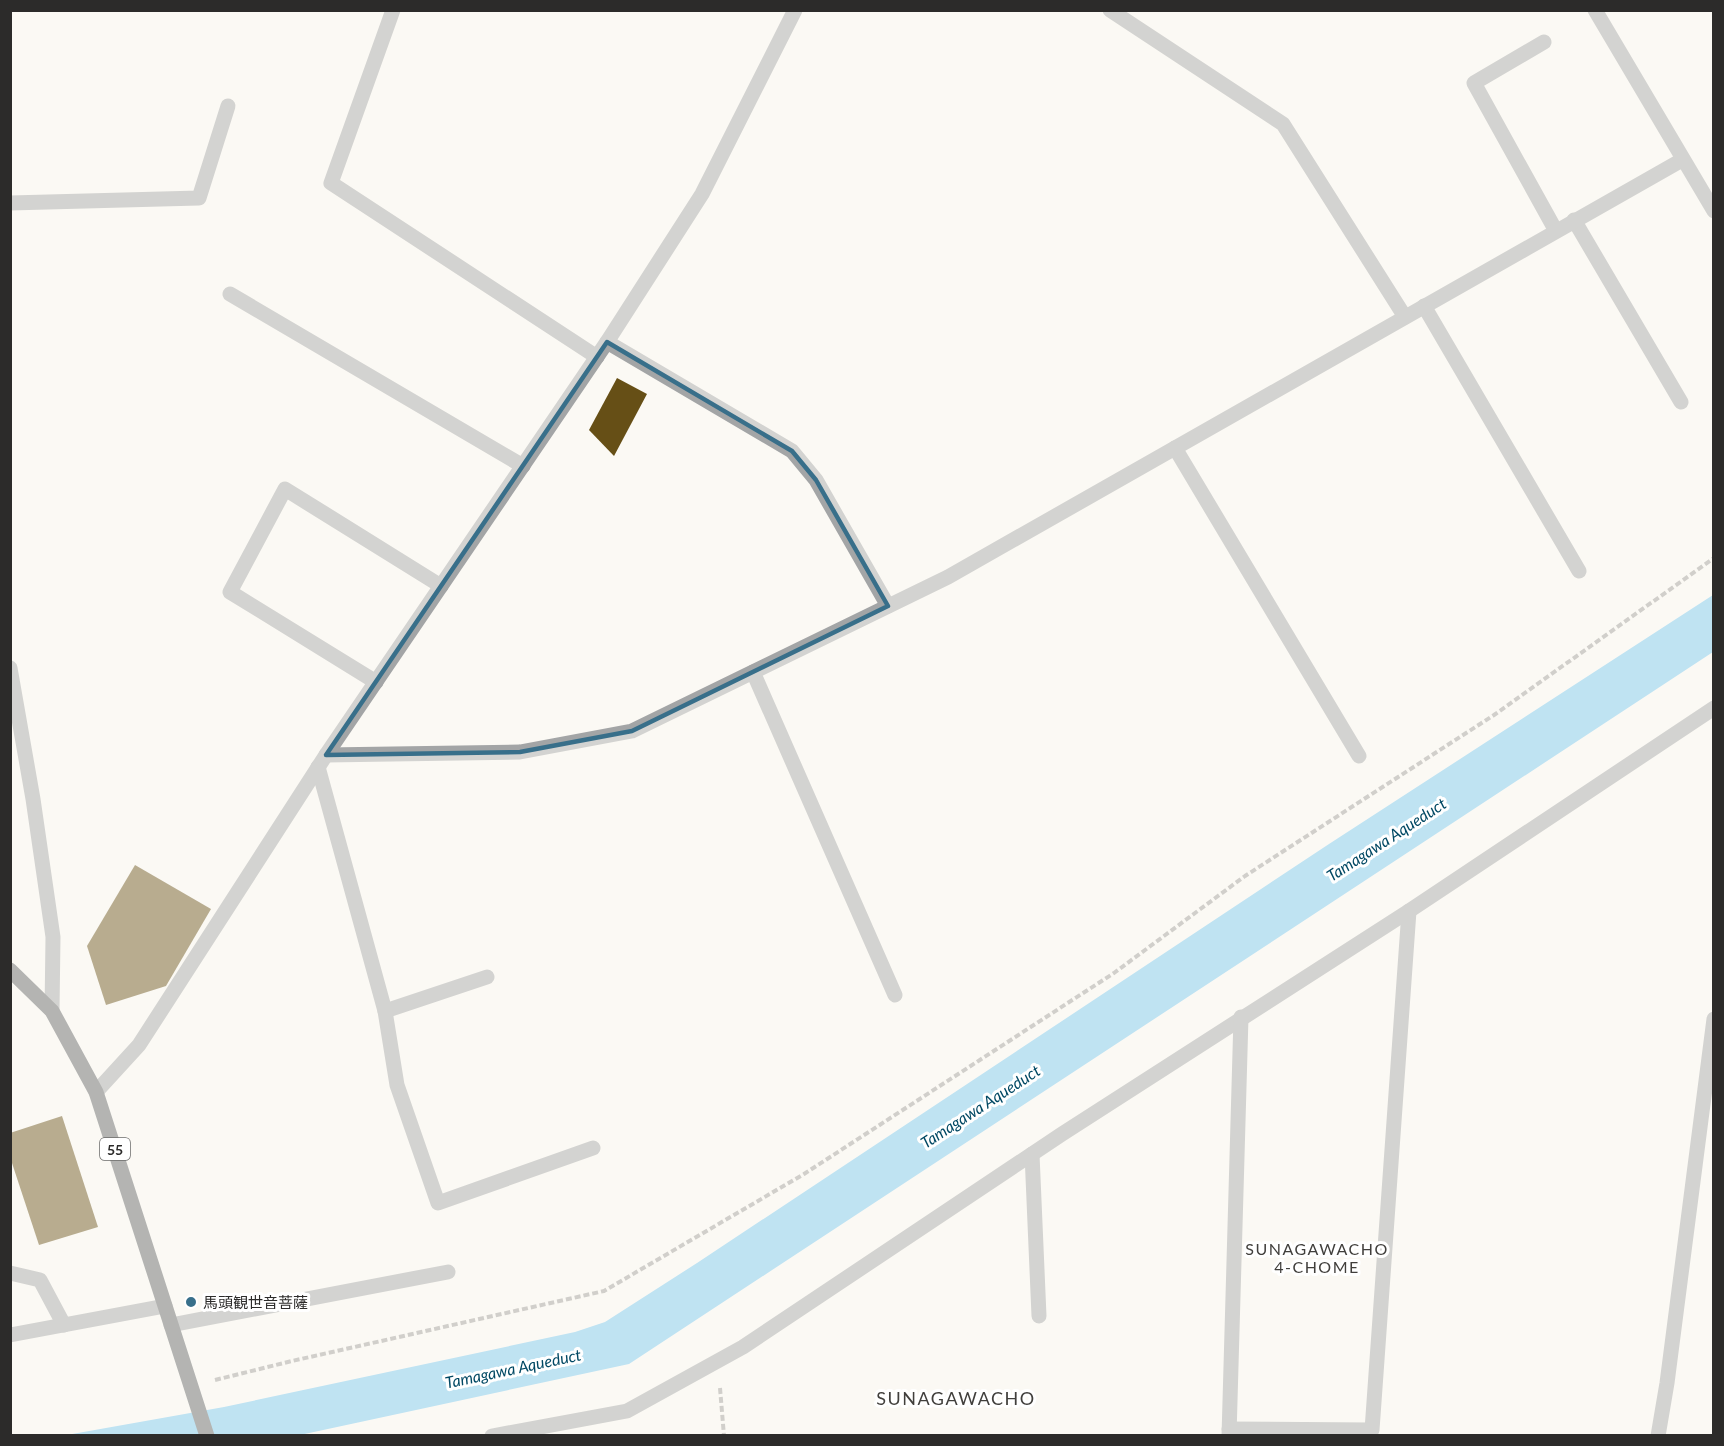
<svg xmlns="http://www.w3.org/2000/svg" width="1724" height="1446" font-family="Lato,'Noto Sans JP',sans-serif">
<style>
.water{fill:#76c7f0}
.building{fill:#664f16}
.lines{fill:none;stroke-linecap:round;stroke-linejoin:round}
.path{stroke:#9e9c99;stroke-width:4;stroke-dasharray:6 3;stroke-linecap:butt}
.minor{stroke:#a3a5a6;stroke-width:15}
.major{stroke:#5d6163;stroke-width:15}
.marked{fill:none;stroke:#386f8a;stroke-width:4.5;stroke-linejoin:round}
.poi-dot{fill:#386f8a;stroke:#fff;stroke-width:2}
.labels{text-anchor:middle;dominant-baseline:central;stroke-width:6;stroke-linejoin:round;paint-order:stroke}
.shield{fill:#fff;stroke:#6b6b6a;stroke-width:1.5}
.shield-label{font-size:14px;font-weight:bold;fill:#2c2b2a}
.poi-label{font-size:15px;fill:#2c2b2a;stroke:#fff;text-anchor:start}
.water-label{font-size:16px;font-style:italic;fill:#004863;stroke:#fff}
.neighbourhood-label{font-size:16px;letter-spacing:1.5px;fill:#413f3c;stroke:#fff}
.quarter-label{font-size:18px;letter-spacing:1.5px;fill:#413f3c;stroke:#fff}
</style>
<rect width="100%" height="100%" fill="#fbf9f4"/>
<path class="water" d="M1713,595V652L629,1364L300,1435L61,1436L224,1407L575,1332L605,1322L697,1263L1329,844Z"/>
<g class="building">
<path d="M617,378L647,394L614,456L589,430Z"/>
<path d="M135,865L211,909L166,986L106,1005L87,946Z"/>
<path d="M62,1116L98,1227L39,1245L10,1157V1133Z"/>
</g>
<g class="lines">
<g class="path">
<path d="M215,1380L292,1361L604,1291L804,1174L1114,973L1245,876L1494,715L1714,558"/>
<path d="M720,1388L724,1436"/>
</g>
<g class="minor">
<path d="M393,10L331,183L597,357"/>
<path d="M1110,10L1283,124L1405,317"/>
<path d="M1595,10L1714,211"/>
<path d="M1544,42L1474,83L1556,231"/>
<path d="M10,203L199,198L228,106"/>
<path d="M1574,220L1681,402"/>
<path d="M230,294L523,466"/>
<path d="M1424,306L1579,571"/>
<path d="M607,342L792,451L816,480L888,606"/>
<path d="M1175,448L1359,756"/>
<path d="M10,668L33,799L53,937L52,1011"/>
<path d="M753,672L895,995"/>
<path d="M376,682L230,592L285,489L441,586"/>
<path d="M326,755L520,752L632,731L948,577L1682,160"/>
<path d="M318,767L385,1011L487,977"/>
<path d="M385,1011L397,1085L438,1203L593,1148"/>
<path d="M96,1092L139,1045L326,755L607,342L702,194L795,10"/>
<path d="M1032,1154L1039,1316"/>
<path d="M10,1273L40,1280L64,1325"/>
<path d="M171,1325L448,1272"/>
<path d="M10,1335L165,1306"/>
<path d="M1229,1429L1372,1430L1409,911"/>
<path d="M492,1436L627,1411L743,1347L1062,1134L1409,911L1714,708"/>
<path d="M1229,1436L1241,1017"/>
<path d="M1658,1436L1667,1383L1714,1019"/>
</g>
<path class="major" d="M10,970L52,1011L96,1092L207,1436"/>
</g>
<path d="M0 0H1724V1446H0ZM607,342L792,451L816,480L888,606L632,731L520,752L326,755Z" fill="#fbf9f4" fill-opacity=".55" fill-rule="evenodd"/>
<path class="marked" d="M607,342L792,451L816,480L888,606L632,731L520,752L326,755Z"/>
<circle class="poi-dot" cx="191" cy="1302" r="6"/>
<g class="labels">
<rect class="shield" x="100" y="1138" width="30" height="22" rx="4.5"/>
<g class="shield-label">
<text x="115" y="1149">55</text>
</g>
<g class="poi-label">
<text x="203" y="1302">馬頭観世音菩薩</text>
</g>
<g class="water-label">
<text transform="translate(1386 839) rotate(-33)">Tamagawa Aqueduct</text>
<text transform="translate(980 1106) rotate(-33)">Tamagawa Aqueduct</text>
<text transform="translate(513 1368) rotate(-12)">Tamagawa Aqueduct</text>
</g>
<g class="neighbourhood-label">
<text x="1317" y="1248">SUNAGAWACHO<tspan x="1317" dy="18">4-CHOME</tspan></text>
</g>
<g class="quarter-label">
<text x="956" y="1398">SUNAGAWACHO</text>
</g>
</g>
<rect width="1724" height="1446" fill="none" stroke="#2c2b2a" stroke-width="24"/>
</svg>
